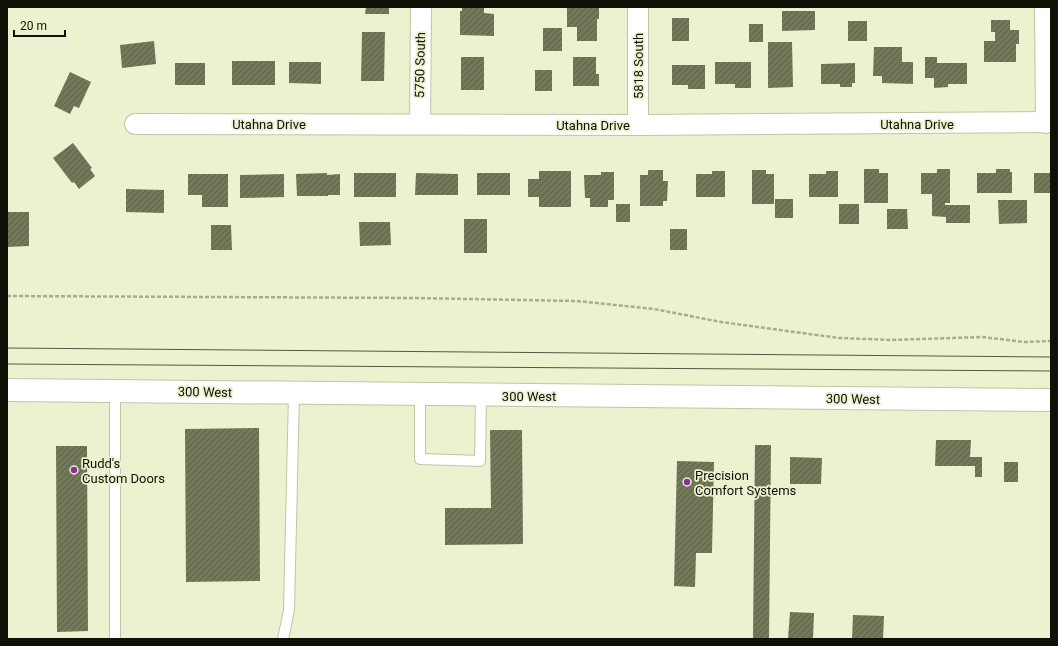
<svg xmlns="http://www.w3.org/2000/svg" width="1058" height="646" font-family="Roboto,sans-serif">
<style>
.building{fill:url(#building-hatch)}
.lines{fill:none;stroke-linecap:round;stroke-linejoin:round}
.lane-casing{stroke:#bfc6a5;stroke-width:12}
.street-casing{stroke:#bfc6a5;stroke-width:22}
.secondary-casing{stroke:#bfc6a5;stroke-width:24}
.path{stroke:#a7ad92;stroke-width:2.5;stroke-dasharray:4 2;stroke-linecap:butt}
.lane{stroke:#fff;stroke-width:10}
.street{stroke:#fff;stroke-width:20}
.secondary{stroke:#fff;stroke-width:22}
.tram{stroke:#525745;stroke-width:1}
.poi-dot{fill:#8a2f9a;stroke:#eaf2d0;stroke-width:1.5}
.labels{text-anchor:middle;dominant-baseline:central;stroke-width:3.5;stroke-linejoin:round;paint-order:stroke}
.street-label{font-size:13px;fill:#0e1106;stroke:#eaf2d0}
.poi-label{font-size:13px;fill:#0e1106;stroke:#eaf2d0;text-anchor:start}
</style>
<defs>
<pattern id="building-hatch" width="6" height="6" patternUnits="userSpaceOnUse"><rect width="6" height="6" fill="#72795a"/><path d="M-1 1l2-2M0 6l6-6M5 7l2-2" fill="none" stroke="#5c6248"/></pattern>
</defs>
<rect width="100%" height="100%" fill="#eaf2d0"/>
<g class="building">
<path d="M366,7H389V14H365Z"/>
<path d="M462,7H484V13L494,14V36L460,35V11H462Z"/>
<path d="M567,7H599V19H597V41H577V27H567Z"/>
<path d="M782,11H815V30L782,31Z"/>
<rect x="672" y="18" width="17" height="23"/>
<path d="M991,20H1010V30H1019V44H1016V62H984V41H995V32H991Z"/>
<rect x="848" y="21" width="19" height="20"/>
<rect x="749" y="24" width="14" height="18"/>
<rect x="543" y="28" width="19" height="23"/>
<path d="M362,32H385L384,81H361Z"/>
<path d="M154,41L156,64L122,68L120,45Z"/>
<path d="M768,42H792L793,87L768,88Z"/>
<path d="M874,47H902V62H913V84L882,83V76H873Z"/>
<rect x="461" y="57" width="23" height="33"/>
<path d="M573,57H596V74H599V86H573Z"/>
<path d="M925,57H937V63H967V84H948V87L934,88V78H925Z"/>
<rect x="232" y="61" width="43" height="24"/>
<path d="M289,62H321V84L289,83Z"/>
<path d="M715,62H751V88H735V84H715Z"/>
<rect x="175" y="63" width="30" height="22"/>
<path d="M855,63V83H852V87H840V84H821V64Z"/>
<path d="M672,65H705V89H688V85H672Z"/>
<rect x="535" y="70" width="17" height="21"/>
<path d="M70,72L91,82L79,108L74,106L70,114L54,106Z"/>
<path d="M73,143L92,168L90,169L95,176L79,189L74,182L72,183L53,158Z"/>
<path d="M864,169H879V173H888V203H864Z"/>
<path d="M937,169H950V203H945V205H970V223H946V217L932,216V194H921V173H937Z"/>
<path d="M996,169H1010V172H1012V193H977V173H996Z"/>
<path d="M648,170H663V181H668L667,201H663V206H640V175H648Z"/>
<path d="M752,170H766V174H774V204H752Z"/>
<path d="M539,171H571V207H539V197H528V179H539Z"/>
<path d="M712,171H725V197H696V174H712Z"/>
<path d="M826,171H838V197H809V174H826Z"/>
<path d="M601,172H614V200H608V207H590V198H585L584,175H601Z"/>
<path d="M327,173V175L340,174V195H328V196H297L296,174Z"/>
<rect x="354" y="173" width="42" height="24"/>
<path d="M416,173L458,174V195H415Z"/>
<rect x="477" y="173" width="33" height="22"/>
<rect x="1034" y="173" width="17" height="20"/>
<path d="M188,174H228V207H202V195H188Z"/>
<path d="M284,174V197L240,198V175Z"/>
<path d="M126,189L164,190V213L126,212Z"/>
<rect x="775" y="199" width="18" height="19"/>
<path d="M998,200H1027V223L999,224Z"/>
<rect x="616" y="204" width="14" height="18"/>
<rect x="839" y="204" width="20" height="20"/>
<path d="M887,209H907L908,229H887Z"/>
<path d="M7,212H29V246L7,247Z"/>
<rect x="464" y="219" width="23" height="34"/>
<path d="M359,222H390L391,245L360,246Z"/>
<path d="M211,225H231L232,250H211Z"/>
<rect x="670" y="229" width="17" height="21"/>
<path d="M259,428L260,581L186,582L185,429Z"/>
<path d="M490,430H522L523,544L445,545V508H491Z"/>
<path d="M936,440H971L970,457H982V477H975V466H935Z"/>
<path d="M755,445H771L769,639H753Z"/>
<path d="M56,446H87L88,631L57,632Z"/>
<path d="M790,457L822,458L821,484H790Z"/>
<path d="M677,461L714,462L712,553H696L695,587L674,586Z"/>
<rect x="1004" y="462" width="14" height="20"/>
<path d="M790,612L814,613L813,639H788Z"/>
<path d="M853,615L884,616L883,639H852Z"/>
</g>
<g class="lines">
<defs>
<g id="lane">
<path d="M420,394V459L480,461L481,395"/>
<path d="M115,638V391"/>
<path d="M283,639L289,610L294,393"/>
</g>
<g id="street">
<path d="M638,7V125"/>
<path d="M1045,7L1046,123"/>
<path d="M135,124L638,125L1051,122"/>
<path d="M420,124L421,7"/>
</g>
<path id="secondary" d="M7,390L1051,400"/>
</defs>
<use href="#lane" class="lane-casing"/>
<use href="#street" class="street-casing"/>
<use href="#secondary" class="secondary-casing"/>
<path class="path" d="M7,296L415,298L577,301L654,309L721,322L839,338L891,340L982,337L1025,342L1051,341"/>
<use href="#lane" class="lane"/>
<use href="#street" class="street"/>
<use href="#secondary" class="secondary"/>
<g class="tram">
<path d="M7,348L1051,357"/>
<path d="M7,364L1051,371"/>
</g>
</g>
<g class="poi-dot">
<circle cx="74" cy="470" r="4"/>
<circle cx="687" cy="482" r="4"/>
</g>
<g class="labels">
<g class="street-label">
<text transform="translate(420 65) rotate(-89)">5750 South</text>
<text transform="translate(638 66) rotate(-90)">5818 South</text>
<text x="269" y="124">Utahna Drive</text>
<text x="917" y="124">Utahna Drive</text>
<text x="593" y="125">Utahna Drive</text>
<text transform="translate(205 392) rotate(1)">300 West</text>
<text x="529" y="396">300 West</text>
<text transform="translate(853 399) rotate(1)">300 West</text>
</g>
<g class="poi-label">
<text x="82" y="463">Rudd's<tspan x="82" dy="15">Custom Doors</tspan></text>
<text x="695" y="475">Precision<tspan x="695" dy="15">Comfort Systems</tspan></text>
</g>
</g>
<rect width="1058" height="646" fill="none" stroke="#0e1106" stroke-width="16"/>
<path d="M14 30v6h51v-6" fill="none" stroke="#0e1106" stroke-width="2"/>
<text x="20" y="30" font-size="12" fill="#0e1106" stroke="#eaf2d0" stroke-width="3" paint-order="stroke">20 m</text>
</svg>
